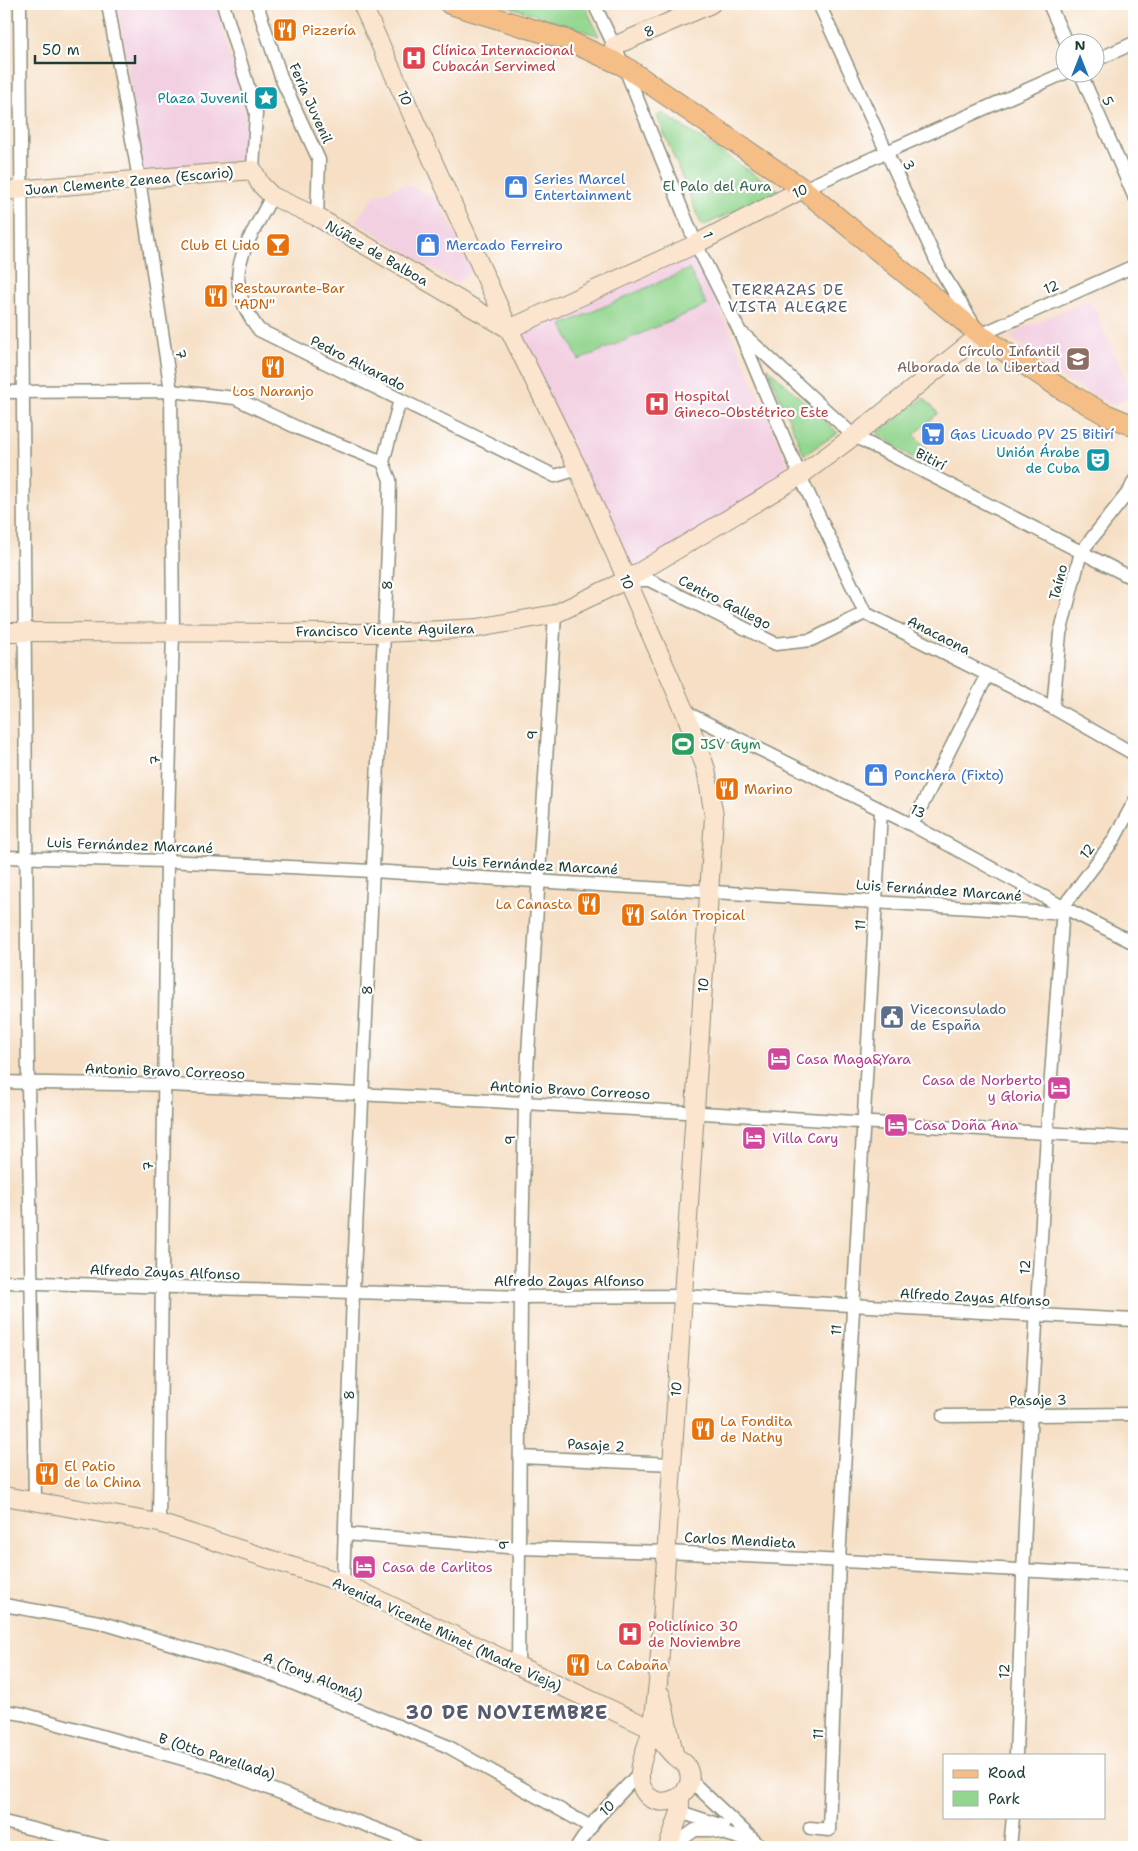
<svg xmlns="http://www.w3.org/2000/svg" width="1138" height="1851" font-family="'Shantell Sans',sans-serif">
<style>
.built{fill:#f2cfe1}
.green{fill:#93d68f;stroke:#598a62}
.lines{fill:none;stroke-linecap:round;stroke-linejoin:round}
.street-casing{stroke:#8a8e7c;stroke-width:15}
.secondary-casing{stroke:#8a8e7c;stroke-width:20}
.primary-casing{stroke:#8a8e7c;stroke-width:22}
.street{stroke:#fff;stroke-width:12}
.secondary{stroke:#fbe5cf;stroke-width:18}
.primary{stroke:#f6be87;stroke-width:20}
.labels{text-anchor:middle;dominant-baseline:central;stroke-width:4.5;stroke-linejoin:round;paint-order:stroke}
.food-label{font-size:14px;fill:#c56008;stroke:#fff;text-anchor:start}
.street-label{font-size:14px;fill:#1f3d34;stroke:#fff}
.health-label{font-size:14px;fill:#be3a42;stroke:#fff;text-anchor:start}
.culture-label{font-size:14px;fill:#0d838f;stroke:#fff;text-anchor:end}
.shop-label{font-size:14px;fill:#366cbe;stroke:#fff;text-anchor:start}
.park-label{font-size:14px;fill:#3c634b;stroke:#fff}
.education-label{font-size:14px;fill:#785e54;stroke:#fff;text-anchor:end}
.leisure-label{font-size:14px;fill:#27864d;stroke:#fff;text-anchor:start}
.service-label{font-size:14px;fill:#4e5e75;stroke:#fff;text-anchor:start}
.hotel-label{font-size:14px;fill:#b23c85;stroke:#fff;text-anchor:start}
.neighbourhood-label{font-size:15px;letter-spacing:1px;fill:#575a6a;stroke:#fff}
.district-label{font-size:19px;font-weight:bold;letter-spacing:1px;fill:#575a6a;stroke:#fff}
</style>
<rect width="100%" height="100%" fill="#fff"/>
<filter id="ink" filterUnits="userSpaceOnUse"><feTurbulence type="fractalNoise" baseFrequency=".02" numOctaves="2"/><feDisplacementMap in="SourceGraphic" scale="10" xChannelSelector="R" yChannelSelector="G"/><feConvolveMatrix kernelMatrix="1 2 1 2 8 2 1 2 1" color-interpolation-filters="sRGB"/></filter>
<filter id="wash" filterUnits="userSpaceOnUse"><feTurbulence type="fractalNoise" baseFrequency=".0096" numOctaves="4" result="noise"/><feDisplacementMap in="SourceGraphic" scale="20" xChannelSelector="R" yChannelSelector="G"/><feGaussianBlur stdDeviation="1.12" result="paint"/><feColorMatrix in="noise" values="0 0 0 0 0 0 0 0 0 0 0 0 0 0 0 0 0 1.4 0 .05"/><feComposite in="paint" operator="in"/></filter>
<g filter="url(#wash)">
<rect width="100%" height="100%" fill="#f6dfc5"/>
<g class="built">
<path d="M118,4H216L247,116L246,159L143,172Z"/>
<path d="M405,184L438,198L473,270L456,283L356,221L374,196Z"/>
<path d="M694,255L732,334L792,474L634,584L520,331Z"/>
<path d="M1090,299L1134,396L1113,405L1068,382L1010,337L1023,328Z"/>
</g>
<g class="green">
<path d="M502,4H584L599,36Z"/>
<path d="M662,113L780,191L702,226L657,116Z"/>
<path d="M689,269L707,305L579,360L562,325Z"/>
<path d="M767,367L838,433L804,455Z"/>
<path d="M924,398L938,413L914,435L929,451L918,462L877,433Z"/>
<path d="M706,1842L730,1844L734,1847H698Z"/>
</g>
</g>
<g filter="url(#ink)">
<g class="lines">
<defs>
<g id="street">
<path d="M20,4L28,1083L35,1500"/>
<path d="M108,4L139,179L171,391L173,632L167,861L159,1523"/>
<path d="M223,4L256,113L253,170"/>
<path d="M257,4L282,80L319,160L317,217"/>
<path d="M594,4L624,66L696,244L739,330L800,476L865,613L1053,708L1134,754"/>
<path d="M819,4L940,269L980,335L1134,266"/>
<path d="M1049,4L1066,42"/>
<path d="M1096,60L1134,43"/>
<path d="M1080,72L1134,196"/>
<path d="M803,189L1067,72"/>
<path d="M272,196C246,247 218,277 259,330L555,476L578,469"/>
<path d="M743,334L854,436L1134,579"/>
<path d="M4,392L171,391L235,398L300,429L383,462"/>
<path d="M626,580H649L776,644L811,640L865,613"/>
<path d="M1053,708L1060,634L1081,552L1130,490L1134,481"/>
<path d="M685,712L912,825L1063,907L1134,943"/>
<path d="M912,825L987,676"/>
<path d="M4,857L167,861L372,871L1052,913L1063,907"/>
<path d="M4,1082C59,1084 114,1083 169,1085C491,1099 812,1120 1134,1138"/>
<path d="M4,1282L521,1297L682,1296L1134,1320"/>
<path d="M943,1416L1134,1414"/>
<path d="M520,1457L672,1464"/>
<path d="M345,1534L519,1548L667,1552L1134,1576"/>
<path d="M343,1583L353,1293L389,528L390,480L383,462L400,400"/>
<path d="M4,1605L99,1622L265,1672L447,1746L591,1827"/>
<path d="M518,1668L521,1297L525,1103L555,614"/>
<path d="M4,1711L23,1714L215,1768L397,1837L415,1847"/>
<path d="M1016,1755L1026,1500L1047,1133L1063,907L1113,841L1134,802"/>
<path d="M689,1779L761,1847"/>
<path d="M680,1812L723,1826"/>
<path d="M4,1822L105,1847"/>
<path d="M810,1828L829,1830L839,1560L881,811"/>
<path d="M577,1847L596,1819L641,1771"/>
<path d="M671,1847L695,1830H712L753,1842"/>
<path d="M1010,1847L1013,1817"/>
</g>
<g id="secondary">
<path d="M614,46L711,4"/>
<path d="M4,191L253,170L260,184L272,196L317,217L509,329"/>
<path d="M509,329L696,244L803,189"/>
<path d="M4,632L385,633L478,628L555,614L626,580L800,476L854,436L980,335"/>
<path d="M4,1496L159,1523L343,1583L652,1729C659,1738 666,1748 674,1756C678,1759 683,1761 686,1765C704,1796 651,1819 641,1784C636,1767 649,1744 652,1728C655,1713 656,1698 658,1683L714,816L706,769L685,712L578,469L509,329L362,4"/>
<path d="M661,1695L674,1753"/>
<path d="M668,1847L680,1812V1798"/>
</g>
<path id="primary" d="M450,4L564,39L624,66L803,189L980,335L1063,390L1103,413L1134,426"/>
</defs>
<use href="#street" class="street-casing"/>
<use href="#secondary" class="secondary-casing"/>
<use href="#primary" class="primary-casing"/>
<use href="#street" class="street"/>
<use href="#secondary" class="secondary"/>
<use href="#primary" class="primary"/>
</g>
</g>
<defs>
<symbol id="restaurant-square" viewBox="-11 -11 22 22"><rect x="-9" y="-9" width="18" height="18" rx="4" fill="#e8710a" stroke="#fff"/><path d="M-5-6h1v4h1v-4h1v4h1v-4h1v5L-1.5 .5V6h-2V.5L-5-1ZM5-6V6H3V1.5H1.5Q1.5-4 5-6Z" fill="#fff"/></symbol>
<symbol id="hospital-square" viewBox="-11 -11 22 22"><rect x="-9" y="-9" width="18" height="18" rx="4" fill="#e0444e" stroke="#fff"/><path d="M-5-5h3v3.5h4V-5h3V5h-3V1.5h-4V5h-3Z" fill="#fff"/></symbol>
<symbol id="sight-square" viewBox="-11 -11 22 22"><rect x="-9" y="-9" width="18" height="18" rx="4" fill="#0f9aa8" stroke="#fff"/><path d="M0-6L1.8-2.2L6-1.7L2.9 1.2L3.7 5.4L0 3.3L-3.7 5.4L-2.9 1.2L-6-1.7L-1.8-2.2Z" fill="#fff"/></symbol>
<symbol id="shop-square" viewBox="-11 -11 22 22"><rect x="-9" y="-9" width="18" height="18" rx="4" fill="#3f7fe0" stroke="#fff"/><path d="M-5-2.5h2.3a2.7 3.5 0 0 1 5.4 0H5L5.5 6h-11ZM-1.5-2.5h3a1.5 2.3 0 0 0-3 0Z" fill="#fff"/></symbol>
<symbol id="bar-square" viewBox="-11 -11 22 22"><rect x="-9" y="-9" width="18" height="18" rx="4" fill="#e8710a" stroke="#fff"/><path d="M-6-5H6L.8 .8V4.5H3.5V6h-7V4.5H-.8V.8Z" fill="#fff"/></symbol>
<symbol id="school-square" viewBox="-11 -11 22 22"><rect x="-9" y="-9" width="18" height="18" rx="4" fill="#8d6e63" stroke="#fff"/><path d="M0-5L7-2L0 1L-7-2ZM-4 1L0 2.5L4 1V4Q0 6-4 4Z" fill="#fff"/></symbol>
<symbol id="supermarket-square" viewBox="-11 -11 22 22"><rect x="-9" y="-9" width="18" height="18" rx="4" fill="#3f7fe0" stroke="#fff"/><path d="M-6-5.5h2.5l.6 2H6L4.5 2H-2.5L-4.4-4H-6ZM-1.5 3.2a1.3 1.3 0 1 0 .1 0ZM3 3.2a1.3 1.3 0 1 0 .1 0Z" fill="#fff"/></symbol>
<symbol id="theatre-square" viewBox="-11 -11 22 22"><rect x="-9" y="-9" width="18" height="18" rx="4" fill="#0f9aa8" stroke="#fff"/><path d="M-5-5.5Q0-4 5-5.5V0Q5 5 0 6Q-5 5-5 0ZM-3.3-2.5H-1v1.5H-3.3ZM1-2.5H3.3v1.5H1ZM-2.8 1Q0 5.5 2.8 1Z" fill="#fff"/></symbol>
<symbol id="stadium-square" viewBox="-11 -11 22 22"><rect x="-9" y="-9" width="18" height="18" rx="4" fill="#2e9e5b" stroke="#fff"/><path d="M0-5a6.5 5 0 1 0 0 10a6.5 5 0 1 0 0-10ZM-3.5-1.8h7v3.6h-7Z" fill="#fff"/></symbol>
<symbol id="civic-square" viewBox="-11 -11 22 22"><rect x="-9" y="-9" width="18" height="18" rx="4" fill="#5c6f8a" stroke="#fff"/><path d="M-.6-6.5H3V-4.5H.6V-3L4-1V1h2V6H-6V1h2V-1L-.6-3ZM-1.2 2.5V6h2.4V2.5Z" fill="#fff"/></symbol>
<symbol id="hotel-square" viewBox="-11 -11 22 22"><rect x="-9" y="-9" width="18" height="18" rx="4" fill="#d1479c" stroke="#fff"/><path d="M-6-4.5h1.5V1H6V5H4.5V3h-9V5H-6ZM-4 0a1.8 1.8 0 1 1 3.6 0ZM.5 0V-2.5h3Q6-2.5 6 0Z" fill="#fff"/></symbol>
</defs>
<g fill-rule="evenodd">
<use href="#restaurant-square" x="271" y="16" width="28" height="28"/>
<use href="#hospital-square" x="400" y="44" width="28" height="28"/>
<use href="#sight-square" x="252" y="84" width="28" height="28"/>
<use href="#shop-square" x="502" y="173" width="28" height="28"/>
<use href="#bar-square" x="264" y="231" width="28" height="28"/>
<use href="#shop-square" x="414" y="231" width="28" height="28"/>
<use href="#restaurant-square" x="202" y="282" width="28" height="28"/>
<use href="#school-square" x="1064" y="345" width="28" height="28"/>
<use href="#restaurant-square" x="259" y="353" width="28" height="28"/>
<use href="#hospital-square" x="643" y="390" width="28" height="28"/>
<use href="#supermarket-square" x="919" y="420" width="28" height="28"/>
<use href="#theatre-square" x="1084" y="446" width="28" height="28"/>
<use href="#stadium-square" x="669" y="730" width="28" height="28"/>
<use href="#shop-square" x="862" y="761" width="28" height="28"/>
<use href="#restaurant-square" x="713" y="775" width="28" height="28"/>
<use href="#restaurant-square" x="575" y="890" width="28" height="28"/>
<use href="#restaurant-square" x="619" y="901" width="28" height="28"/>
<use href="#civic-square" x="878" y="1003" width="28" height="28"/>
<use href="#hotel-square" x="765" y="1045" width="28" height="28"/>
<use href="#hotel-square" x="1045" y="1074" width="28" height="28"/>
<use href="#hotel-square" x="882" y="1111" width="28" height="28"/>
<use href="#hotel-square" x="740" y="1124" width="28" height="28"/>
<use href="#restaurant-square" x="689" y="1415" width="28" height="28"/>
<use href="#restaurant-square" x="33" y="1460" width="28" height="28"/>
<use href="#hotel-square" x="350" y="1553" width="28" height="28"/>
<use href="#hospital-square" x="616" y="1620" width="28" height="28"/>
<use href="#restaurant-square" x="564" y="1651" width="28" height="28"/>
</g>
<g class="labels">
<g class="food-label">
<text x="302" y="30">Pizzería</text>
<text x="260" y="245" text-anchor="end">Club El Lido</text>
<text x="234" y="288">Restaurante-Bar<tspan x="234" dy="16">"ADN"</tspan></text>
<text x="273" y="391" text-anchor="middle">Los Naranjo</text>
<text x="744" y="789">Marino</text>
<text x="572" y="904" text-anchor="end">La Canasta</text>
<text x="650" y="915">Salón Tropical</text>
<text x="720" y="1421">La Fondita<tspan x="720" dy="16">de Nathy</tspan></text>
<text x="64" y="1466">El Patio<tspan x="64" dy="16">de la China</tspan></text>
<text x="596" y="1665">La Cabaña</text>
</g>
<g class="street-label">
<text transform="translate(649 31) rotate(-23)">8</text>
<text transform="translate(405 98) rotate(66)">10</text>
<text transform="translate(1108 101) rotate(66)">5</text>
<text transform="translate(311 103) rotate(66)">Feria Juvenil</text>
<text transform="translate(909 165) rotate(66)">3</text>
<text transform="translate(129 181) rotate(-5)">Juan Clemente Zenea (Escario)</text>
<text transform="translate(800 191) rotate(-26)">10</text>
<text transform="translate(708 235) rotate(66)">1</text>
<text transform="translate(377 253) rotate(30)">Núñez de Balboa</text>
<text transform="translate(1051 287) rotate(-24)">12</text>
<text transform="translate(181 354) rotate(81)">7</text>
<text transform="translate(358 363) rotate(27)">Pedro Alvarado</text>
<text transform="translate(931 459) rotate(27)">Bitirí</text>
<text transform="translate(627 582) rotate(66)">10</text>
<text transform="translate(1058 582) rotate(-75)">Taíno</text>
<text transform="translate(387 585) rotate(-87)">8</text>
<text transform="translate(725 602) rotate(27)">Centro Gallego</text>
<text transform="translate(385 630) rotate(-1)">Francisco Vicente Aguilera</text>
<text transform="translate(939 635) rotate(27)">Anacaona</text>
<text transform="translate(532 735) rotate(-86)">9</text>
<text transform="translate(155 760) rotate(-89)">7</text>
<text transform="translate(918 811) rotate(26)">13</text>
<text transform="translate(130 845) rotate(2)">Luis Fernández Marcané</text>
<text transform="translate(1087 851) rotate(-53)">12</text>
<text transform="translate(535 865) rotate(3)">Luis Fernández Marcané</text>
<text transform="translate(939 890) rotate(4)">Luis Fernández Marcané</text>
<text transform="translate(860 925) rotate(-87)">11</text>
<text transform="translate(703 985) rotate(-87)">10</text>
<text transform="translate(367 990) rotate(-87)">8</text>
<text transform="translate(165 1071) rotate(2)">Antonio Bravo Correoso</text>
<text transform="translate(570 1090) rotate(3)">Antonio Bravo Correoso</text>
<text transform="translate(510 1140) rotate(-89)">9</text>
<text transform="translate(148 1166) rotate(-89)">7</text>
<text transform="translate(1025 1267) rotate(-87)">12</text>
<text transform="translate(165 1272) rotate(2)">Alfredo Zayas Alfonso</text>
<text x="569" y="1281">Alfredo Zayas Alfonso</text>
<text transform="translate(975 1297) rotate(3)">Alfredo Zayas Alfonso</text>
<text transform="translate(836 1330) rotate(-87)">11</text>
<text transform="translate(676 1389) rotate(-87)">10</text>
<text transform="translate(349 1395) rotate(-88)">8</text>
<text transform="translate(1038 1400) rotate(-1)">Pasaje 3</text>
<text transform="translate(596 1445) rotate(3)">Pasaje 2</text>
<text transform="translate(740 1540) rotate(3)">Carlos Mendieta</text>
<text transform="translate(504 1545) rotate(-90)">9</text>
<text transform="translate(447 1634) rotate(25)">Avenida Vicente Minet (Madre Vieja)</text>
<text transform="translate(1004 1671) rotate(-88)">12</text>
<text transform="translate(313 1676) rotate(22)">A (Tony Alomá)</text>
<text transform="translate(818 1734) rotate(-88)">11</text>
<text transform="translate(217 1756) rotate(18)">B (Otto Parellada)</text>
<text transform="translate(607 1808) rotate(-45)">10</text>
</g>
<g class="health-label">
<text x="432" y="50">Clínica Internacional<tspan x="432" dy="16">Cubacán Servimed</tspan></text>
<text x="674" y="396">Hospital<tspan x="674" dy="16">Gineco-Obstétrico Este</tspan></text>
<text x="648" y="1626">Policlínico 30<tspan x="648" dy="16">de Noviembre</tspan></text>
</g>
<g class="culture-label">
<text x="248" y="98">Plaza Juvenil</text>
<text x="1080" y="452">Unión Árabe<tspan x="1080" dy="16">de Cuba</tspan></text>
</g>
<g class="shop-label">
<text x="534" y="179">Series Marcel<tspan x="534" dy="16">Entertainment</tspan></text>
<text x="446" y="245">Mercado Ferreiro</text>
<text x="950" y="434">Gas Licuado PV 25 Bitirí</text>
<text x="894" y="775">Ponchera (Fixto)</text>
</g>
<g class="park-label">
<text x="717" y="186">El Palo del Aura</text>
</g>
<g class="education-label">
<text x="1060" y="351">Círculo Infantil<tspan x="1060" dy="16">Alborada de la Libertad</tspan></text>
</g>
<g class="leisure-label">
<text x="700" y="744">JSV Gym</text>
</g>
<g class="service-label">
<text x="910" y="1009">Viceconsulado<tspan x="910" dy="16">de España</tspan></text>
</g>
<g class="hotel-label">
<text x="796" y="1059">Casa Maga&amp;Yara</text>
<text x="1042" y="1080" text-anchor="end">Casa de Norberto<tspan x="1042" dy="16">y Gloria</tspan></text>
<text x="914" y="1125">Casa Doña Ana</text>
<text x="772" y="1138">Villa Cary</text>
<text x="382" y="1567">Casa de Carlitos</text>
</g>
<g class="neighbourhood-label">
<text x="788" y="290">TERRAZAS DE<tspan x="788" dy="17">VISTA ALEGRE</tspan></text>
</g>
<g class="district-label">
<text x="507" y="1712">30 DE NOVIEMBRE</text>
</g>
</g>
<rect width="1138" height="1851" fill="none" stroke="#fff" stroke-width="20"/>
<rect x="943" y="1754" width="162" height="65" fill="#ffffff" stroke="#a5b1ae"/>
<rect x="953" y="1770" width="25" height="8" fill="#f6be87" stroke="#a5b1ae"/>
<text x="988" y="1778" font-size="15" fill="#1f3d34">Road</text>
<rect x="953" y="1791" width="25" height="15" fill="#93d68f" stroke="#a5b1ae"/>
<text x="988" y="1804" font-size="15" fill="#1f3d34">Park</text>
<g transform="translate(1080 58)"><circle r="24" fill="#ffffff" stroke="#a5b1ae"/>
<path d="M0-4L9 19L0 12L-9 19Z" fill="#1f6fb2"/>
<text y="-8" font-size="14" font-weight="bold" text-anchor="middle" fill="#1f3d34">N</text>
</g>
<path d="M35 55v8h100v-8" fill="none" stroke="#1f3d34" stroke-width="2.5"/>
<text x="42" y="55" font-size="15" fill="#1f3d34" stroke="#ffffff" stroke-width="4" paint-order="stroke">50 m</text>
</svg>
